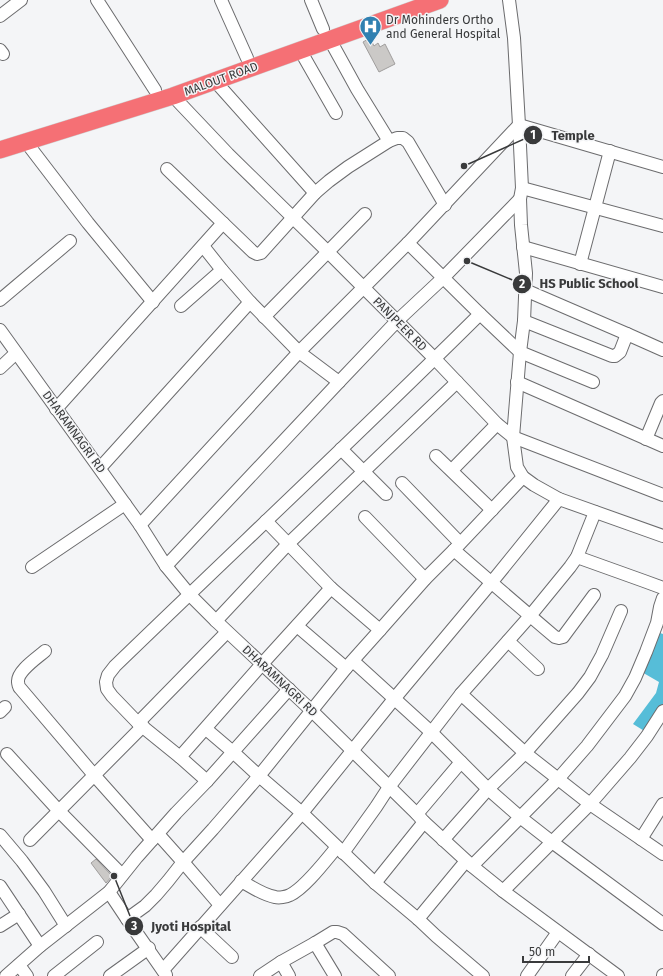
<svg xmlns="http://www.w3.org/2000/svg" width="663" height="976" font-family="'Fira Sans',sans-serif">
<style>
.water{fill:#56bdd8}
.building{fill:#cbc9c7;stroke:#a09e9d}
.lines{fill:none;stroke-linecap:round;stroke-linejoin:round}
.minor-casing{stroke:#6c6c6e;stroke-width:14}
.highway-casing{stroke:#cfd0d0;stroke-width:18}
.minor{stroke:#fff;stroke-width:12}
.highway{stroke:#f57075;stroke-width:17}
.labels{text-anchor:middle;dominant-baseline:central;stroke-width:3;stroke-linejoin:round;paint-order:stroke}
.poi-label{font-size:12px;fill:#393a3b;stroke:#f4f5f7;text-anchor:start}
.street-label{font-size:12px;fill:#393a3b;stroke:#f4f5f7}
.leader{fill:none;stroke:#393a3b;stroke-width:1.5}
.callout-dot{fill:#393a3b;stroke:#f4f5f7;stroke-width:1.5}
.mark-label{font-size:12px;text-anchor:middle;font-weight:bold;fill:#fff}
.callout-label{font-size:13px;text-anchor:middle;font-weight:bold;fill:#393a3b;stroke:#f4f5f7;stroke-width:3;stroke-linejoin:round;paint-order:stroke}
</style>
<rect width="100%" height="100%" fill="#f4f5f7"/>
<path class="water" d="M660,633L663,634V704L652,725L646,732L633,724L656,693L659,682L640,671L647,654Z"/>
<g class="building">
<path d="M370,38L374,46L378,43L380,47L385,44L395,64L379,72L363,42Z"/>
<path d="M96,859L112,876L106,883L91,863Z"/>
</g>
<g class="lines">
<defs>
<g id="minor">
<path d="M97,0L155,90"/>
<path d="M221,0L247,58"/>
<path d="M311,0L323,29"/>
<path d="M509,0L514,38L519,125L522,188L520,199L521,225L526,273L524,321L520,352L513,437L517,467L523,477L534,485L559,499L663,536"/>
<path d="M0,16L21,0"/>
<path d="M330,40L357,89L389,141"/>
<path d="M0,50L3,54"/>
<path d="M300,50L336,113"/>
<path d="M215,81L315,193"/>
<path d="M173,96L228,154L328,252L435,359L497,424L513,437L663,495"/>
<path d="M26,142L88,223L153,302"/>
<path d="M167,169L253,252L257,254L261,253L315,193L329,181L348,167L389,141L397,138H403L408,142L445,205"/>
<path d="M522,188L663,226"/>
<path d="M408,243L480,314L520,352L593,382"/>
<path d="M203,246L222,270L250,302L299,352L339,382"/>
<path d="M523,247L663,287"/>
<path d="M580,264L610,151"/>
<path d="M525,290L627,334"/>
<path d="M0,300L70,241"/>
<path d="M181,306L222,270"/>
<path d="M264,317L365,214"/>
<path d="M524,321L612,356H615L620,352L627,334L663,350"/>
<path d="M0,330L140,525L166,566L189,594L216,621L312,711L417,814L424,822L472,866L503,891L618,976"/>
<path d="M0,368L16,353"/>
<path d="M517,382L663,446"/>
<path d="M56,409L223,223"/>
<path d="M646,439L661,403L663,401"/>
<path d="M341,449L386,494"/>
<path d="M436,456L492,510"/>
<path d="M100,468L250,302"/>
<path d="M452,470L497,424"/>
<path d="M402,483L460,543"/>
<path d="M365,517L425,579"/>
<path d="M266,521L331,588L380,630"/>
<path d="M140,525L299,352L408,243L519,125L663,167"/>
<path d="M454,550C487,579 521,608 555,637L559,638L563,637L594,595"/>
<path d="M577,557L644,581L663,588"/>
<path d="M166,566L339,382L397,321L443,278L520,199"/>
<path d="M32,567L125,504"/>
<path d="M216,621L288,544L457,382"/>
<path d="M297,626L346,668"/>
<path d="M508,641L538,669"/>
<path d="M45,651C37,658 17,671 18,682C18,683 19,688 20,688L94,775L152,840"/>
<path d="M353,661L431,732L488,789L520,817L552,842L663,924"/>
<path d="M461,694L525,753L590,804L663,854"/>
<path d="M0,712L5,707"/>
<path d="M138,723L227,632"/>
<path d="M206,729L233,752L259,776L302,813L375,883L418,919L436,936L483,976"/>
<path d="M7,754L59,811L122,875"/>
<path d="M180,757L262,664L331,588"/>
<path d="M207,781L180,757L138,723L112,696L107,689L106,682L108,675L115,666C236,549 360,433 480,314"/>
<path d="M417,814L461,762"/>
<path d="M158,834L183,862L220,905"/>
<path d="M0,835L22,861L44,891L66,926"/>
<path d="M641,839L663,804"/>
<path d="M30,840L143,726"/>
<path d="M443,840L488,789L525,753L578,693L590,677L602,655L621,611"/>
<path d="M343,853L376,807L389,787L461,694L530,616L570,567L577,557L595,512"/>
<path d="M472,866L558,779L587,746L625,696L635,678L646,652L657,623L660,607L663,598"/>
<path d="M241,881C252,887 263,895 275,897C279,898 286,897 290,895C305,888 326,860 337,847"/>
<path d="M375,883L424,822"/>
<path d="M0,886L40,946"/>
<path d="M503,891L590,804L630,758L647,736L663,711"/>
<path d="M109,892L127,919L166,975"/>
<path d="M127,919L145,906L156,895L168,881L183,862L213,829L259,776L346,668L380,630L425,579L454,550L523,477"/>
<path d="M418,919L466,861"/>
<path d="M0,926L19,914"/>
<path d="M200,927L232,957"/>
<path d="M315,943L335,976"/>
<path d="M281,962L289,976"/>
<path d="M19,965L27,976"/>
<path d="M163,970L302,813L394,699L491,583L559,499"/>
<path d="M6,976L40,946L109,892L137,857L176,813L207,781L289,689"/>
<path d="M54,976L97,942"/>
<path d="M110,976L149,948"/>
<path d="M260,976L281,962L315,943L333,932H337L343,934L389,976"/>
<path d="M527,976L558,932"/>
<path d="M572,976L589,954"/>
<path d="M663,976V975"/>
</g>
<path id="highway" d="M0,150L173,96L440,0"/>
</defs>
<use href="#minor" class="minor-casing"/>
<use href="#highway" class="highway-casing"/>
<use href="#minor" class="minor"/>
<use href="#highway" class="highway"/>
</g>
<defs>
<symbol id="hospital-pin" viewBox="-11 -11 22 30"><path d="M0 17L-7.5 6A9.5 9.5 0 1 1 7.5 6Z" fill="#3080b1" stroke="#f4f5f7"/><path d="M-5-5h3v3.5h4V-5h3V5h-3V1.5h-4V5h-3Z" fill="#fff"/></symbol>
</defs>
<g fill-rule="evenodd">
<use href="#hospital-pin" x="358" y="14" width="25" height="34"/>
</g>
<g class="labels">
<g class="poi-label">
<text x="386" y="20">Dr Mohinders Ortho<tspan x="386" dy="14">and General Hospital</tspan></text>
</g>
<g class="street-label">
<text transform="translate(221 79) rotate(-20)">MALOUT ROAD</text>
<text transform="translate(400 324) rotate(45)">PANJPEER RD</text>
<text transform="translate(74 432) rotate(54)">DHARAMNAGRI RD</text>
<text transform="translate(280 681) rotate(43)">DHARAMNAGRI RD</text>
</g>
</g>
<path class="leader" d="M464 166L533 135M467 261L522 284M114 876L134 926"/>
<g class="callout-dot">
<circle cx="464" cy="166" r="4"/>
<circle cx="467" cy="261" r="4"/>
<circle cx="114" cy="876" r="4"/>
<circle cx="533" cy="135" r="10"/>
<circle cx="522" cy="284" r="10"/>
<circle cx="134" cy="926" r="10"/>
</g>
<g class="mark-label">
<text x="533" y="139">1</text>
<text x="522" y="288">2</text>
<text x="134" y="930">3</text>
</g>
<g class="callout-label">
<text x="573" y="140">Temple</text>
<text x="589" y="288">HS Public School</text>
<text x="191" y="931">Jyoti Hospital</text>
</g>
<path d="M523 956v6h66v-6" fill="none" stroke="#393a3b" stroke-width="2"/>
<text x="529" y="956" font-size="12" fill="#393a3b" stroke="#f4f5f7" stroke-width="3" paint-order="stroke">50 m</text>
</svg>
